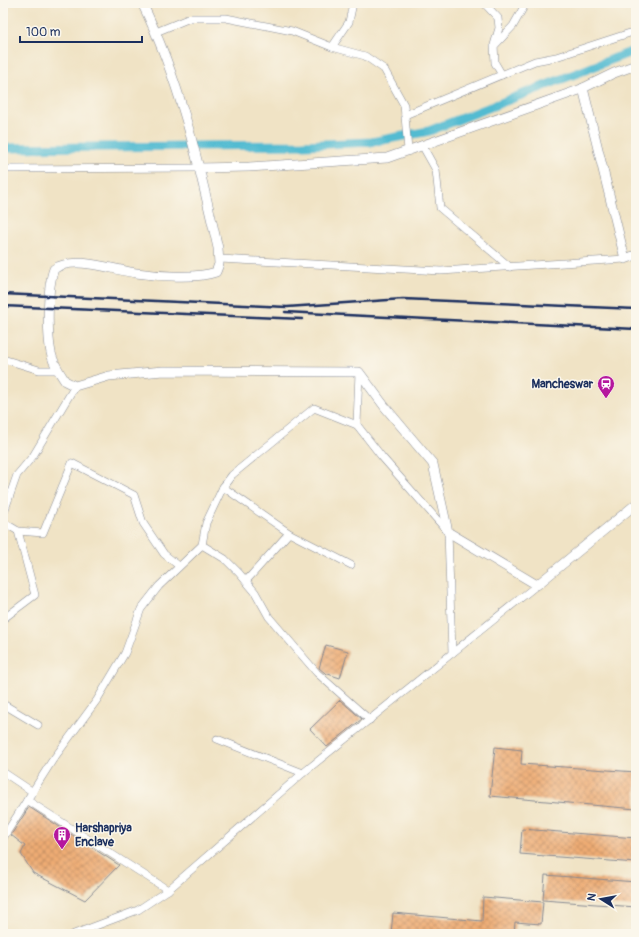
<svg xmlns="http://www.w3.org/2000/svg" width="639" height="937" font-family="Pangolin,sans-serif">
<style>
.lines{fill:none;stroke-linecap:round;stroke-linejoin:round}
.canal{stroke:#53bbd1;stroke-width:9}
.building{fill:url(#building-cross-hatch)}
.minor-casing{stroke:#868992;stroke-width:8}
.tertiary-casing{stroke:#868992;stroke-width:10}
.minor{stroke:#fff;stroke-width:7}
.tertiary{stroke:#fff;stroke-width:9}
.rail{stroke:#1b2f5e;stroke-width:2.5}
.labels{text-anchor:middle;dominant-baseline:central;stroke-width:3;stroke-linejoin:round;paint-order:stroke}
.poi-label{font-size:12px;font-weight:bold;fill:#1b2f5e;stroke:#fbf7ec;text-anchor:end}
</style>
<defs>
<pattern id="building-cross-hatch" width="8" height="8" patternUnits="userSpaceOnUse"><rect width="8" height="8" fill="#eeac73"/><path d="M0 0l8 8M0 8l8-8" fill="none" stroke="#c08c62"/></pattern>
</defs>
<rect width="100%" height="100%" fill="#fbf7ec"/>
<filter id="ink" filterUnits="userSpaceOnUse"><feTurbulence type="fractalNoise" baseFrequency=".025" numOctaves="2"/><feDisplacementMap in="SourceGraphic" scale="8" xChannelSelector="R" yChannelSelector="G"/><feConvolveMatrix kernelMatrix="1 2 1 2 8 2 1 2 1" color-interpolation-filters="sRGB"/></filter>
<filter id="wash" filterUnits="userSpaceOnUse"><feTurbulence type="fractalNoise" baseFrequency=".012" numOctaves="4" result="noise"/><feDisplacementMap in="SourceGraphic" scale="16" xChannelSelector="R" yChannelSelector="G"/><feGaussianBlur stdDeviation="0.9" result="paint"/><feColorMatrix in="noise" values="0 0 0 0 0 0 0 0 0 0 0 0 0 0 0 0 0 1.4 0 .05"/><feComposite in="paint" operator="in"/></filter>
<g filter="url(#wash)">
<rect width="100%" height="100%" fill="#f0e3c5"/>
<g class="lines">
<path class="canal" d="M3,148L303,145L372,142L429,131L636,50"/>
</g>
<g id="blocks">
<g class="building">
<path d="M326,645L348,651L340,678L325,673L319,668Z"/>
<path d="M340,700L362,719L327,747L310,729Z"/>
<path d="M495,747L522,750L521,764L636,772V809L490,796Z"/>
<path d="M29,807L119,865L85,900L33,873L21,854L25,846L11,835Z"/>
<path d="M522,829L636,838V863L520,854Z"/>
<path d="M545,875L636,882V907L543,900Z"/>
<path d="M483,897L543,902L541,924L515,922L514,934H391L393,913L482,921Z"/>
</g>
</g>
</g>
<g filter="url(#ink)">
<use href="#blocks" fill-opacity="0" stroke="#868992" stroke-width="1"/>
<g class="lines">
<defs>
<g id="minor">
<path d="M484,3L498,18L499,28L494,45L495,63L502,75"/>
<path d="M156,32L190,18H226L292,31L332,47L365,56L384,69L404,105L408,150"/>
<path d="M496,44L513,26L526,3"/>
<path d="M332,47L349,22L353,3"/>
<path d="M405,115L535,61L556,57L636,31"/>
<path d="M422,145L436,170L440,208L510,267"/>
<path d="M3,169L198,168"/>
<path d="M220,259L441,271L625,259"/>
<path d="M3,359L39,370H58"/>
<path d="M357,425L382,457L448,532L452,653"/>
<path d="M223,487L289,533"/>
<path d="M3,515L17,475L33,456L75,386"/>
<path d="M3,522L18,531L35,595L3,619"/>
<path d="M18,531L43,533L72,463L134,495L143,523L164,554L179,566"/>
<path d="M202,545L225,559L239,573L255,592L269,617L317,673L370,720"/>
<path d="M246,581L289,533L351,565"/>
<path d="M3,704L38,725"/>
<path d="M217,739L303,773"/>
<path d="M3,772L33,792"/>
<path d="M27,800L168,890"/>
<path d="M3,838L52,761L97,700L125,653L141,609L159,586L202,545L206,523L223,487L232,475L314,408L357,425L359,372"/>
<path d="M74,934L138,910L168,890L303,773L537,585"/>
</g>
<g id="tertiary">
<path d="M142,3C180,80 199,165 218,248L219,264L216,272C196,279 157,276 136,273C114,270 74,255 54,269C47,287 47,333 51,353C53,363 59,372 65,381L75,386L109,376L163,371L359,372L385,407L433,464L448,532L537,585L636,504"/>
<path d="M583,88L625,259L636,255"/>
<path d="M198,168L249,167L387,158L579,90L614,73L636,65"/>
</g>
</defs>
<use href="#minor" class="minor-casing"/>
<use href="#tertiary" class="tertiary-casing"/>
<use href="#minor" class="minor"/>
<use href="#tertiary" class="tertiary"/>
<g class="rail">
<path d="M3,294L287,307L403,299L636,309"/>
<path d="M3,306L302,319"/>
<path d="M285,312L636,329"/>
</g>
</g>
</g>
<defs>
<symbol id="station-pin" viewBox="-11 -11 22 30"><path d="M0 17L-7.5 6A9.5 9.5 0 1 1 7.5 6Z" fill="#b5179e" stroke="#fbf7ec"/><path d="M-3-6H3Q5-6 5-4V2Q5 4 3 4L4.5 6H3L1.5 4h-3L-3 6H-4.5L-3 4Q-5 4-5 2V-4Q-5-6-3-6ZM-3.5-4v3h7v-3ZM-3.5 1v1.5H-2V1ZM2 1v1.5H3.5V1Z" fill="#fff"/></symbol>
<symbol id="building-pin" viewBox="-11 -11 22 30"><path d="M0 17L-7.5 6A9.5 9.5 0 1 1 7.5 6Z" fill="#b5179e" stroke="#fbf7ec"/><path d="M-4-6H4V6H1V3H-1V6H-4ZM-2.5-4.3h1.7v1.8h-1.7ZM.8-4.3h1.7v1.8H.8ZM-2.5-1h1.7V.8h-1.7ZM.8-1h1.7V.8H.8Z" fill="#fff"/></symbol>
</defs>
<g fill-rule="evenodd">
<use href="#station-pin" x="596" y="374" width="20" height="27"/>
<use href="#building-pin" x="52" y="825" width="20" height="27"/>
</g>
<g class="labels">
<g class="poi-label">
<text x="593" y="384">Mancheswar</text>
<text x="75" y="828" text-anchor="start">Harshapriya<tspan x="75" dy="14">Enclave</tspan></text>
</g>
</g>
<rect width="639" height="937" fill="none" stroke="#fbf7ec" stroke-width="16"/>
<g transform="translate(601 899) rotate(281)" stroke="#fbf7ec" stroke-width="3" paint-order="stroke">
<path d="M0-3L7 15L0 10L-7 15Z" fill="#1b2f5e"/>
<text y="-6" font-size="11" font-weight="bold" text-anchor="middle" fill="#1b2f5e">N</text>
</g>
<path d="M20 36v6h122v-6" fill="none" stroke="#1b2f5e" stroke-width="2"/>
<text x="26" y="36" font-size="12" fill="#1b2f5e" stroke="#fbf7ec" stroke-width="3" paint-order="stroke">100 m</text>
</svg>
